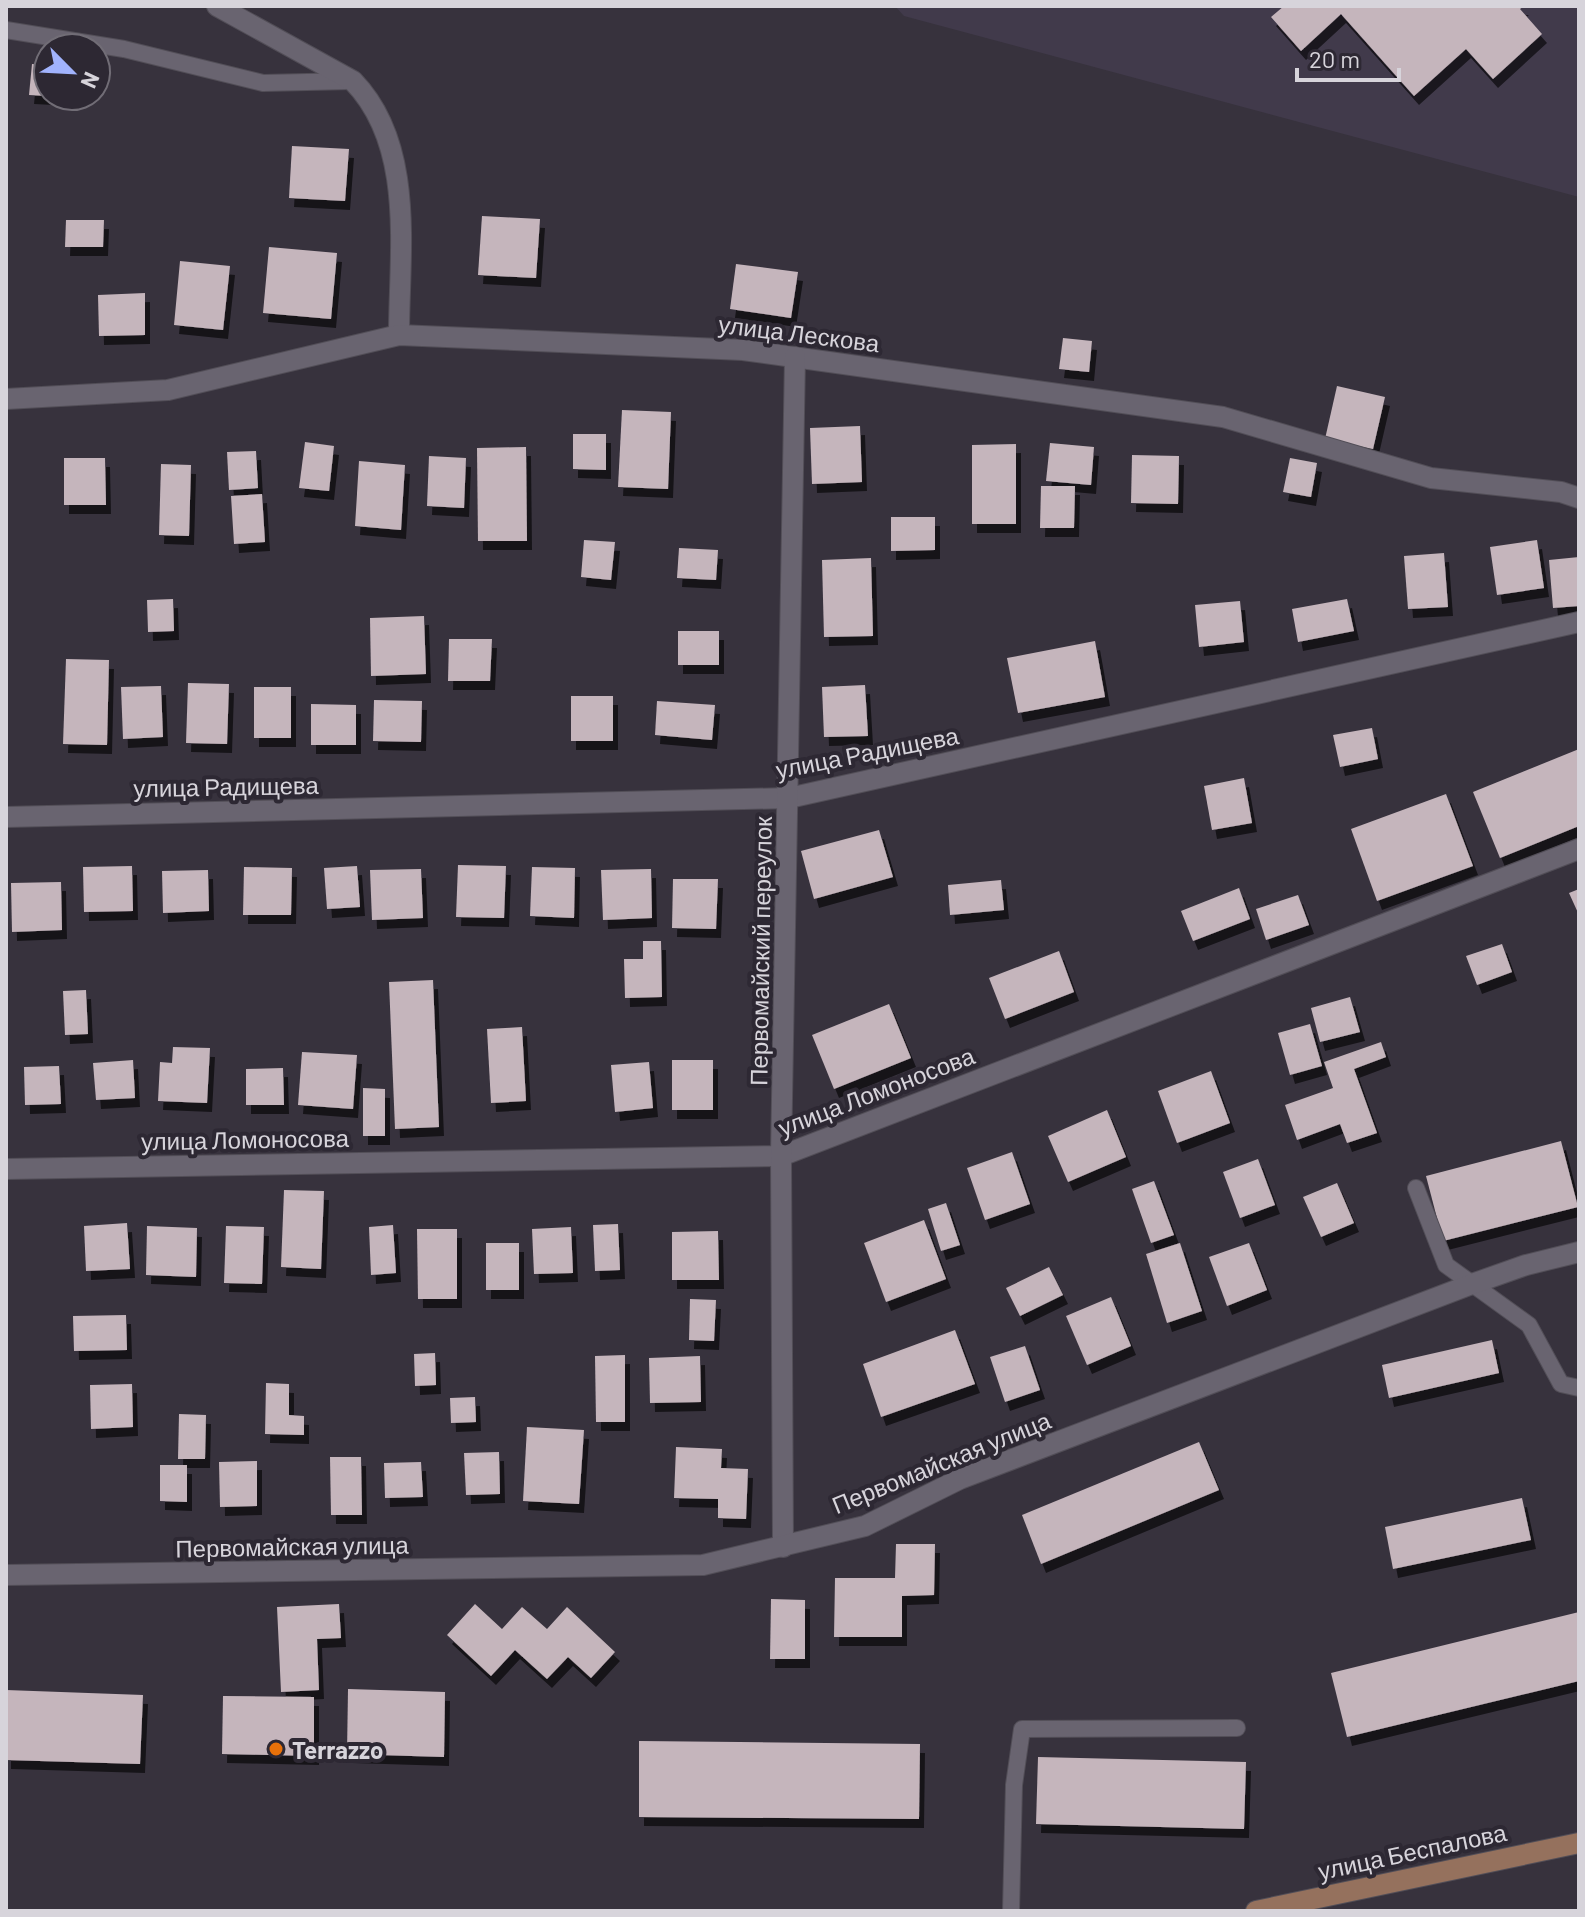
<svg xmlns="http://www.w3.org/2000/svg" width="1585" height="1917" font-family="Barlow,sans-serif">
<style>
.built{fill:#413a4b}
.building{fill:#c5b5bc;filter:url(#shadow)}
.lines{fill:none;stroke-linecap:round;stroke-linejoin:round}
.lane-casing{stroke:#524e57;stroke-width:18}
.street-casing{stroke:#524e57;stroke-width:22}
.secondary-casing{stroke:#524e57;stroke-width:22}
.lane{stroke:#696470;stroke-width:16}
.street{stroke:#696470;stroke-width:20}
.secondary{stroke:#95715d;stroke-width:20}
.food-dot{fill:#e8710a;stroke:#2d2833;stroke-width:3}
.labels{text-anchor:middle;dominant-baseline:central;stroke-width:8;stroke-linejoin:round;paint-order:stroke}
.street-label{font-size:24px;fill:#d7d4db;stroke:#2d2833}
.poi-label{font-size:24px;font-weight:bold;fill:#d7d4db;stroke:#2d2833;text-anchor:start}
</style>
<defs>
<filter id="shadow"><feDropShadow dx="5" dy="9" stdDeviation="0" flood-color="#0009"/></filter>
</defs>
<rect width="100%" height="100%" fill="#37323d"/>
<path class="built" d="M895,6H1579V197L904,16Z"/>
<g class="building">
<path d="M1284,6H1524L1520,9L1542,34L1493,79L1466,49L1414,96L1341,14L1301,51L1271,17Z"/>
<path d="M32,64L48,65V96L29,95Z"/>
<path d="M292,146L349,149L345,201L289,198Z"/>
<path d="M482,216L540,219L536,278L478,275Z"/>
<path d="M66,220H104L103,247H65Z"/>
<path d="M269,247L337,253L331,319L263,313Z"/>
<path d="M180,261L230,266L223,330L174,325Z"/>
<path d="M736,264L798,272L791,318L730,309Z"/>
<path d="M145,293V335L99,336L98,295Z"/>
<path d="M1063,338L1092,341L1089,372L1059,369Z"/>
<path d="M1337,386L1385,397L1373,449L1325,439Z"/>
<path d="M622,410L671,412L668,489L618,487Z"/>
<path d="M860,426L862,482L812,484L810,428Z"/>
<path d="M573,434H606V470L573,469Z"/>
<path d="M305,442L334,446L329,491L299,488Z"/>
<path d="M1050,443L1094,447L1091,485L1046,481Z"/>
<path d="M1016,444V524H972V445Z"/>
<path d="M526,447L527,541H478L477,448Z"/>
<path d="M256,451L258,488L229,490L227,452Z"/>
<path d="M1132,455L1179,456L1178,504L1131,503Z"/>
<path d="M429,456L466,458L464,508L427,506Z"/>
<path d="M64,458H105L106,505H64Z"/>
<path d="M1290,458L1317,463L1311,497L1283,492Z"/>
<path d="M359,461L405,465L401,530L355,526Z"/>
<path d="M161,464L191,465L189,536L159,535Z"/>
<path d="M1041,486H1075L1074,528H1040Z"/>
<path d="M262,494L265,542L234,544L231,496Z"/>
<path d="M891,517H935V550L891,551Z"/>
<path d="M584,540L615,542L611,580L581,577Z"/>
<path d="M1537,540L1544,588L1497,595L1490,547Z"/>
<path d="M679,548L718,550L716,580L677,578Z"/>
<path d="M1444,553L1448,607L1408,609L1404,556Z"/>
<path d="M1579,557V606L1553,608L1549,560Z"/>
<path d="M871,558L873,636L824,637L822,560Z"/>
<path d="M173,599L174,631L148,632L147,600Z"/>
<path d="M1347,599L1354,631L1298,642L1292,609Z"/>
<path d="M1240,601L1244,642L1199,647L1195,605Z"/>
<path d="M424,616L426,674L371,676L370,618Z"/>
<rect x="678" y="631" width="41" height="34"/>
<path d="M449,639H492L490,681H448Z"/>
<path d="M1095,641L1105,697L1018,713L1007,658Z"/>
<path d="M66,659L109,660L107,745L63,744Z"/>
<path d="M188,683L229,684L227,744L186,743Z"/>
<path d="M865,685L868,736L824,737L822,687Z"/>
<path d="M161,686L163,737L123,739L121,687Z"/>
<rect x="254" y="687" width="37" height="51"/>
<rect x="571" y="696" width="42" height="45"/>
<path d="M374,700L422,701L421,742L373,741Z"/>
<path d="M657,701L715,705L712,740L655,735Z"/>
<path d="M311,704L356,705V745H311Z"/>
<path d="M1372,728L1378,759L1340,767L1333,735Z"/>
<path d="M1579,749V826L1500,858L1473,792Z"/>
<path d="M1244,778L1252,823L1212,830L1204,786Z"/>
<path d="M1446,794L1473,866L1377,901L1351,829Z"/>
<path d="M879,830L893,877L814,899L801,851Z"/>
<path d="M458,865L506,866L504,918L456,917Z"/>
<path d="M132,866L133,911L84,912L83,867Z"/>
<path d="M357,866L360,907L327,909L324,868Z"/>
<path d="M244,867L292,868L291,915H243Z"/>
<path d="M532,867L575,868L574,918L530,916Z"/>
<path d="M421,869L423,918L372,920L370,870Z"/>
<path d="M651,869L652,918L603,920L601,870Z"/>
<path d="M208,870L209,911L163,913L162,871Z"/>
<path d="M673,879H718L716,929L672,928Z"/>
<path d="M1001,880L1004,910L950,915L948,885Z"/>
<path d="M61,882L62,930L12,932L11,883Z"/>
<path d="M1239,888L1250,919L1193,941L1181,911Z"/>
<path d="M1579,889V915L1569,893Z"/>
<path d="M1298,895L1309,925L1266,940L1256,909Z"/>
<path d="M643,941H661L662,997L625,998L624,959H643Z"/>
<path d="M1502,944L1512,972L1477,985L1466,956Z"/>
<path d="M1059,951L1074,992L1005,1019L989,978Z"/>
<path d="M433,980L439,1127L395,1129L389,982Z"/>
<path d="M86,990L88,1034L65,1035L63,991Z"/>
<path d="M1350,997L1360,1032L1320,1042L1311,1008Z"/>
<path d="M889,1004L911,1058L834,1089L812,1035Z"/>
<path d="M1310,1024L1322,1066L1290,1075L1278,1033Z"/>
<path d="M522,1027L526,1101L491,1103L487,1029Z"/>
<path d="M1381,1042L1386,1057L1354,1069L1377,1133L1347,1143L1340,1124L1297,1140L1285,1105L1333,1088L1324,1062Z"/>
<path d="M173,1047L210,1048L207,1103L158,1101L160,1062L172,1063Z"/>
<path d="M302,1052L357,1055L353,1109L298,1105Z"/>
<path d="M133,1060L135,1098L96,1100L93,1063Z"/>
<rect x="672" y="1060" width="41" height="50"/>
<path d="M649,1062L653,1108L615,1112L611,1065Z"/>
<path d="M59,1066L61,1104L25,1105L24,1067Z"/>
<path d="M283,1068L284,1105H246V1069Z"/>
<path d="M1211,1071L1230,1123L1177,1143L1158,1091Z"/>
<path d="M363,1088L385,1089V1136H363Z"/>
<path d="M1107,1110L1126,1157L1068,1182L1048,1136Z"/>
<path d="M1561,1141L1578,1207L1443,1241L1426,1176Z"/>
<path d="M1012,1152L1030,1204L985,1220L967,1168Z"/>
<path d="M1258,1159L1275,1205L1240,1218L1223,1172Z"/>
<path d="M1154,1181L1174,1235L1151,1243L1132,1189Z"/>
<path d="M1337,1183L1354,1223L1321,1237L1303,1197Z"/>
<path d="M284,1190L324,1191L321,1269L281,1267Z"/>
<path d="M946,1203L960,1245L941,1251L928,1209Z"/>
<path d="M924,1220L946,1279L886,1302L864,1243Z"/>
<path d="M127,1223L130,1269L86,1271L84,1226Z"/>
<path d="M618,1224L620,1270L595,1271L593,1225Z"/>
<path d="M393,1225L396,1273L371,1275L369,1227Z"/>
<path d="M147,1226L197,1228L196,1277L146,1275Z"/>
<path d="M226,1226L264,1227L262,1284L224,1283Z"/>
<path d="M571,1227L573,1273L534,1274L532,1229Z"/>
<path d="M417,1229H457V1299H418Z"/>
<path d="M718,1231L719,1280H672V1232Z"/>
<rect x="486" y="1243" width="33" height="47"/>
<path d="M1180,1243L1202,1311L1167,1323L1146,1254Z"/>
<path d="M1249,1243L1267,1290L1227,1306L1209,1257Z"/>
<path d="M1049,1267L1063,1295L1020,1316L1006,1288Z"/>
<path d="M1111,1297L1131,1346L1087,1365L1066,1316Z"/>
<path d="M690,1299L716,1300L714,1341L689,1340Z"/>
<path d="M126,1315L127,1350L74,1351L73,1316Z"/>
<path d="M955,1330L975,1384L881,1417L863,1364Z"/>
<path d="M1492,1340L1499,1373L1389,1398L1382,1365Z"/>
<path d="M1025,1346L1040,1390L1005,1402L990,1357Z"/>
<path d="M435,1353L436,1385L415,1386L414,1354Z"/>
<path d="M625,1355V1422H596L595,1356Z"/>
<path d="M700,1356L701,1402L650,1403L649,1358Z"/>
<path d="M266,1383L289,1384V1415L304,1416V1435L265,1434Z"/>
<path d="M132,1384L133,1427L91,1429L90,1385Z"/>
<path d="M475,1397L476,1422L451,1423L450,1398Z"/>
<path d="M179,1414L206,1415L205,1459H178Z"/>
<path d="M527,1427L584,1430L579,1504L523,1501Z"/>
<path d="M1199,1442L1219,1490L1041,1564L1022,1515Z"/>
<path d="M676,1447L722,1449L721,1468L748,1469L746,1519L718,1518V1499L674,1498Z"/>
<path d="M499,1452L500,1494L466,1495L464,1453Z"/>
<path d="M330,1457H361L362,1515H331Z"/>
<path d="M257,1461V1506L220,1507L219,1462Z"/>
<path d="M421,1462L423,1497L385,1498L384,1463Z"/>
<path d="M160,1465H187V1502L160,1501Z"/>
<path d="M1522,1498L1531,1540L1393,1569L1385,1527Z"/>
<path d="M896,1544H935L934,1595L902,1596V1637H834L835,1578H895Z"/>
<path d="M771,1599L805,1600V1659H770Z"/>
<path d="M339,1604L341,1638L317,1639L319,1690L281,1692L277,1607Z"/>
<path d="M475,1604L502,1629L522,1607L547,1629L567,1607L615,1652L591,1678L568,1657L547,1679L515,1650L491,1676L447,1635Z"/>
<path d="M1579,1612V1681L1347,1737L1331,1673Z"/>
<path d="M348,1689L445,1692L444,1757L347,1754Z"/>
<path d="M6,1690L143,1695L140,1764L6,1760Z"/>
<path d="M223,1696L314,1697V1756L222,1754Z"/>
<path d="M639,1741L920,1744L919,1819L639,1817Z"/>
<path d="M1038,1757L1246,1762L1244,1829L1036,1824Z"/>
</g>
<g class="lines">
<defs>
<g id="lane">
<path d="M6,30L124,49L263,83L352,81"/>
<path d="M1416,1188L1446,1265L1529,1325L1561,1384L1579,1388"/>
<path d="M1011,1911L1014,1785L1022,1729L1237,1728"/>
</g>
<g id="street">
<path d="M217,6L353,81C416,146 399,252 399,335"/>
<path d="M6,399L168,390L399,335L743,350L1223,417L1431,478L1561,492L1579,498"/>
<path d="M6,817L789,798L1579,622"/>
<path d="M6,1169L781,1156L1579,849"/>
<path d="M783,1547L781,1156L795,357"/>
<path d="M6,1575L703,1565L865,1526L960,1479L1472,1284L1526,1265L1579,1252"/>
</g>
<path id="secondary" d="M1256,1911L1579,1843"/>
</defs>
<use href="#lane" class="lane-casing"/>
<use href="#street" class="street-casing"/>
<use href="#secondary" class="secondary-casing"/>
<use href="#lane" class="lane"/>
<use href="#street" class="street"/>
<use href="#secondary" class="secondary"/>
</g>
<circle class="food-dot" cx="276" cy="1749" r="8"/>
<g class="labels">
<g class="street-label">
<text transform="translate(799 333) rotate(7)">улица Лескова</text>
<text transform="translate(867 752) rotate(-11)">улица Радищева</text>
<text transform="translate(226 786) rotate(-1)">улица Радищева</text>
<text transform="translate(760 951) rotate(-89)">Первомайский переулок</text>
<text transform="translate(876 1091) rotate(-21)">улица Ломоносова</text>
<text transform="translate(245 1139) rotate(-1)">улица Ломоносова</text>
<text transform="translate(941 1462) rotate(-22)">Первомайская улица</text>
<text transform="translate(292 1546) rotate(-1)">Первомайская улица</text>
<text transform="translate(1412 1851) rotate(-12)">улица Беспалова</text>
</g>
<g class="poi-label">
<text x="292" y="1749">Terrazzo</text>
</g>
</g>
<rect width="1585" height="1917" fill="none" stroke="#d7d4db" stroke-width="16"/>
<g transform="translate(72 72) rotate(114)"><circle r="38" fill="#2d2833" stroke="#716d76" stroke-width="2"/>
<path d="M0-6L14 30L0 20L-14 30Z" fill="#a1b3fd"/>
<text y="-12" font-size="22" font-weight="bold" text-anchor="middle" fill="#d7d4db">N</text>
</g>
<path d="M1297 68v12h102v-12" fill="none" stroke="#d7d4db" stroke-width="4"/>
<text x="1309" y="68" font-size="24" fill="#d7d4db" stroke="#2d2833" stroke-width="6" paint-order="stroke">20 m</text>
</svg>
